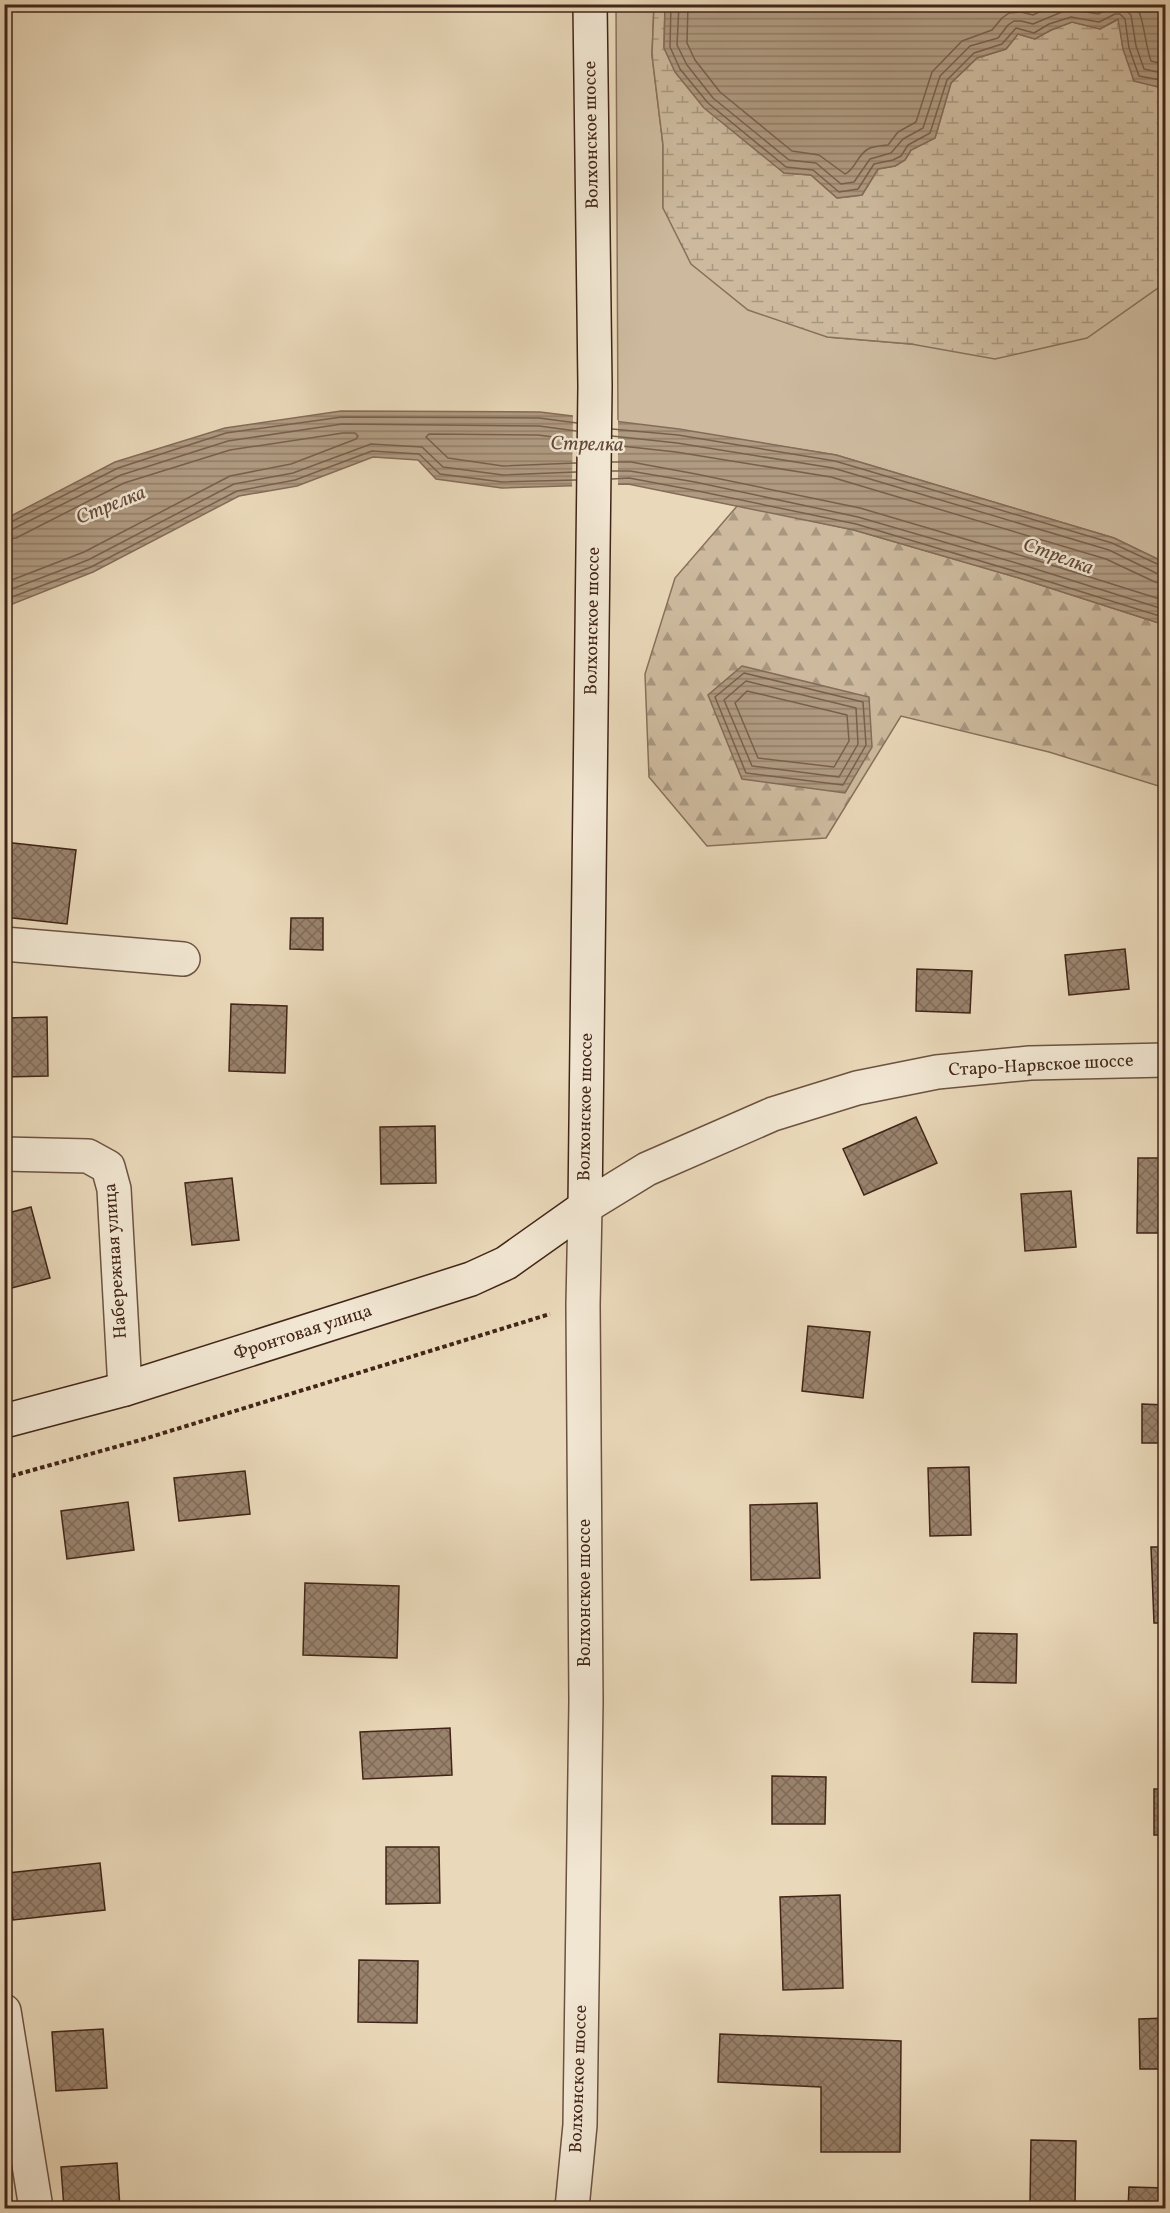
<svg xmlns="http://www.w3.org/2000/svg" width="1170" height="2213" font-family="Vollkorn,serif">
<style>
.green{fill:#cdba9e;stroke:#88705b;stroke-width:1.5}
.forest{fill:url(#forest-firs);stroke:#88705b;stroke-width:1.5}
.wetland{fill:url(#wetland-marsh);stroke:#88705b;stroke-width:1.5}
.water{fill:url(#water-rules);stroke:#846c58;stroke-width:1.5}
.pier{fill:#e9d8b9}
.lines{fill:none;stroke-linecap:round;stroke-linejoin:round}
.shore{stroke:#79604d;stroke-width:1.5}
.building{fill:url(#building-cross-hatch);stroke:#422518;stroke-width:1.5}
.minor-casing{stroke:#6c5240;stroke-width:36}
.tertiary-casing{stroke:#6c5240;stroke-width:36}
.secondary-casing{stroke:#422518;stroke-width:36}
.path{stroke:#422518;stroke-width:4;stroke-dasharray:4.5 3;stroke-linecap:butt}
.minor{stroke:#f1e6d2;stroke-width:33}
.tertiary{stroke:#f1e6d2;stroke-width:33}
.secondary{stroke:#f1e6d2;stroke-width:33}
.labels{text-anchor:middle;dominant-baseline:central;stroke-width:5;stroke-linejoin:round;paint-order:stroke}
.street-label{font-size:18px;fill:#422518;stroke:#f1e6d2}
.water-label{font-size:20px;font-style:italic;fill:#634838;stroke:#f1e6d2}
</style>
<defs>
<pattern id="forest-firs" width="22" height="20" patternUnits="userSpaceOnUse" patternTransform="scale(1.5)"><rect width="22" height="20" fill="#cdba9e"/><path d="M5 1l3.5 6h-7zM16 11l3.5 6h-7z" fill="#a89780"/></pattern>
<pattern id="wetland-marsh" width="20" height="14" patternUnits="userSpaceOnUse" patternTransform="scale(1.5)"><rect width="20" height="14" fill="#cdba9e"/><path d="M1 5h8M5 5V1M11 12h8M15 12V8" fill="none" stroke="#a89780"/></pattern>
<pattern id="water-rules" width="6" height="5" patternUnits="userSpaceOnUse" patternTransform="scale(1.5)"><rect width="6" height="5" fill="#b09b82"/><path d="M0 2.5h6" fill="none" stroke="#917e69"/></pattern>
<pattern id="building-cross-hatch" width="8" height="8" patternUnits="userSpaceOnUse" patternTransform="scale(1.5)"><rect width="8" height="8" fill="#99826c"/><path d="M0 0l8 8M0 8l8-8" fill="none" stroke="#7e6a58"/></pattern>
</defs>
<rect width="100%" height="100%" fill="#e9d8b9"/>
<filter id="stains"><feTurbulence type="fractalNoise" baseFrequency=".00333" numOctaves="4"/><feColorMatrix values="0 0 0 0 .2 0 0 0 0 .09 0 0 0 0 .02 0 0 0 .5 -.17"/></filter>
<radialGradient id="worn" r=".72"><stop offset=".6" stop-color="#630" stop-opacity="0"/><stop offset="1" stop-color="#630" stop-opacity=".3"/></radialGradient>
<path class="green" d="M616,5H654L652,55L663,145V208L827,337L911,344L1165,283V563L1114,538L836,455L679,430L618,423Z"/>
<path class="forest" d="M738,505L854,530L1019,578L1165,625V788L1049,752L901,716L826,838L707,846L649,777L645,674L675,578Z"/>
<path class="wetland" d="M654,5H665L664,48L784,173L811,175L837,198L862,195L878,169L895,166L905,160L911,150L935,138L951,83L977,58L1006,49L1018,34L1035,39L1051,30L1072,22L1100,29L1119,19L1123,49L1162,88L1165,86V283L1087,338L995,359L911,344L827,337L748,310L691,264L663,208V145L652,55Z"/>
<g class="water">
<path d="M665,5H1165V86L1162,88L1134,81L1123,49L1118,19L1100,29L1072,22L1051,30L1035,39L1018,34L1006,49L977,58L951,83L935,138L911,150L905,160L895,166L878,169L862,195L837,198L811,175L784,173L704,108L675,72L664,48Z"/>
<path d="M341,411L540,412L679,429L836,455L1114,538L1166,563L1165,625L1019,578L854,530L628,484L502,488L436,479L418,460L373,457L297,486L239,496L93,572L5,607V519L115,462L225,428Z"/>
<path d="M742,666L869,697L872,747L845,793L742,779L708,695Z"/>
</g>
<path class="pier" d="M573,414L618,420V487L572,489Z"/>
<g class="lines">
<g class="shore">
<path d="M671,4L670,47L680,69L708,103L786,167L813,170L839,192L858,189L874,164L893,160L901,156L908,145L930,133L947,80L974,53L1002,44L1016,28L1034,33L1049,24L1071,17L1099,22L1115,14H1120L1125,19L1129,48L1139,76L1166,81"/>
<path d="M679,4L677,45L687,65L713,98L789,160L816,163L841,184L854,182L870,159L891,153L903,139L923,128L940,76L970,46L998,38L1008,25L1014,21H1021L1033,24L1069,9L1098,14L1114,6L1122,7L1131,15L1136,46L1144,69L1166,74"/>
<path d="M688,4L687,43L695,60L720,92L792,151L819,155L845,174C855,170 857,155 868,149C874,146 881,146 888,145L898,132L916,122L932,72L962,41L992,30L1002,18L1009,13L1021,12L1033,15L1056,4"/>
<path d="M1135,4C1144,16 1145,45 1151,61L1166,65"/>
<path d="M612,429L678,435L835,461L1112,543L1166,568"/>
<path d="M612,436L677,443L833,468L1109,550L1158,574L1166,575"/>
<path d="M612,445L676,452L831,477L1106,559L1155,582L1166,584"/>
<path d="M612,462H631L696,474L860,508L1026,557L1166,601"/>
<path d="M576,463L503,466L448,458L426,437L429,434L538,435L576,440"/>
<path d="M612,471H630L695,482L858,517L1023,565L1166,610"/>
<path d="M612,479L629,478L693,490L856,524L1021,573L1166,618"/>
<path d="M4,523H9L118,468L226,433L342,417L539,418L577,423"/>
<path d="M4,531L13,529L121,475L228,441L342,424L539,426L576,431"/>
<path d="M4,540L16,538L124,483L230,450L343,433H355L358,436L356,439L291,464L230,476L84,552L4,583"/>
<path d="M4,592L88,560L234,484L293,473L371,444L422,447L443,467L503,475L576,472"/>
<path d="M4,600L91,567L237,491L295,480L372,451L419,454L440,474L502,482L576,480"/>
<path d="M744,673L863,702L866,745L843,785L746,773L715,697Z"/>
<path d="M746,681L856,708L858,744L839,777L752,766L724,700Z"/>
<path d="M747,691L847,715L849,741L834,767L758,758L735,703Z"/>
</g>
</g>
<g class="building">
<path d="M4,842L76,850L67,924L4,917Z"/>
<path d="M291,918H323V950L290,949Z"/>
<path d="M1125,949L1129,989L1069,995L1065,955Z"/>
<path d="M917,969L972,971L970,1013L916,1011Z"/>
<path d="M231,1004L287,1006L285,1073L229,1071Z"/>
<path d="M47,1017L48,1076L4,1077V1018Z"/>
<path d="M916,1117L937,1163L864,1195L843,1149Z"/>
<path d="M435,1126L436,1183L381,1184L380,1127Z"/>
<path d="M1138,1158H1166V1233H1137Z"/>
<path d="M232,1178L239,1240L192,1245L185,1183Z"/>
<path d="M1071,1191L1076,1247L1025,1251L1021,1194Z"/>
<path d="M31,1207L50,1278L4,1290V1214Z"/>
<path d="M808,1326L870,1332L863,1398L802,1391Z"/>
<path d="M1142,1404L1166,1405V1443H1142Z"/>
<path d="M969,1467L971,1535L930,1536L928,1468Z"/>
<path d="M245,1471L250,1514L179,1521L174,1478Z"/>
<path d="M128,1502L134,1550L67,1559L61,1511Z"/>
<path d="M817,1503L820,1578L751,1580L750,1505Z"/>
<path d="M1151,1547H1166V1623H1154Z"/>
<path d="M305,1583L399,1586L397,1658L303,1655Z"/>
<path d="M974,1633L1017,1634L1016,1683L972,1682Z"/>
<path d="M450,1728L452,1775L363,1779L360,1732Z"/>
<path d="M772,1776L826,1777L825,1824H772Z"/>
<rect x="1154" y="1789" width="12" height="46"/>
<path d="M386,1847H439L440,1903L386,1904Z"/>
<path d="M100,1863L105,1910L13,1920L8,1873Z"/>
<path d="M840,1895L843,1988L783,1990L780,1897Z"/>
<path d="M359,1960L418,1961L417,2023L358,2022Z"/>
<path d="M1166,2018V2069H1140L1139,2019Z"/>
<path d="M103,2029L107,2088L56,2091L52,2032Z"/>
<path d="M720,2034L901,2041L900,2152H821V2087L718,2082Z"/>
<path d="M1031,2140L1076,2141L1075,2205L1030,2204Z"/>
<path d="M117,2163L120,2208H64L61,2167Z"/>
<path d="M1129,2187L1166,2188V2208H1128Z"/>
</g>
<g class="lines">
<defs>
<g id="minor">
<path d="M4,944L183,959"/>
<path d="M4,1154L88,1156L108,1167L114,1189L125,1389"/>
<path d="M585,1207L647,1169L773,1114L857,1088L937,1072L1030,1063L1166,1060"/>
<path d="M4,2011L36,2208"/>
</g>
<path id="tertiary" d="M572,2208L580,2125L586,1701L583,1305L585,1207"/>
<path id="secondary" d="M4,1421L125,1389L471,1279L506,1263L585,1207L595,386L590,4"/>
</defs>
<use href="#minor" class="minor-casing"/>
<use href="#tertiary" class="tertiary-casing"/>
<use href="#secondary" class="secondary-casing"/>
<path class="path" d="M4,1478L144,1439L550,1314"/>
<use href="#minor" class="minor"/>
<use href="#tertiary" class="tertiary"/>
<use href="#secondary" class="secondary"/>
</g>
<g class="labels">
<g class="street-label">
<text transform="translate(592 135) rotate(-91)">Волхонское шоссе</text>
<text transform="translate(593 621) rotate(-89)">Волхонское шоссе</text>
<text transform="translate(1041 1066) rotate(-3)">Старо-Нарвское шоссе</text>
<text transform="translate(586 1107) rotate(-89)">Волхонское шоссе</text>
<text transform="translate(116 1261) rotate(-94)">Набережная улица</text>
<text transform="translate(303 1333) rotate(-18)">Фронтовая улица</text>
<text transform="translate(585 1593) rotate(-90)">Волхонское шоссе</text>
<text transform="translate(579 2079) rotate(-88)">Волхонское шоссе</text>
</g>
<g class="water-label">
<text transform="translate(587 445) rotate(1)">Стрелка</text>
<text transform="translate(111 506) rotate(-22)">Стрелка</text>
<text transform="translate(1058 557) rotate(20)">Стрелка</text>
</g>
</g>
<rect width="1170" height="2213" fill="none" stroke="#e9d8b9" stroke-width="24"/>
<rect x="6" y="6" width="1158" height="2201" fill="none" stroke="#422518" stroke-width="3"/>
<rect x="12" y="12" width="1146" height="2189" fill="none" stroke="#422518" stroke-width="1.5"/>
<rect width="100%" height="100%" filter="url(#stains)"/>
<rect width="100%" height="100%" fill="url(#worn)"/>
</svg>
